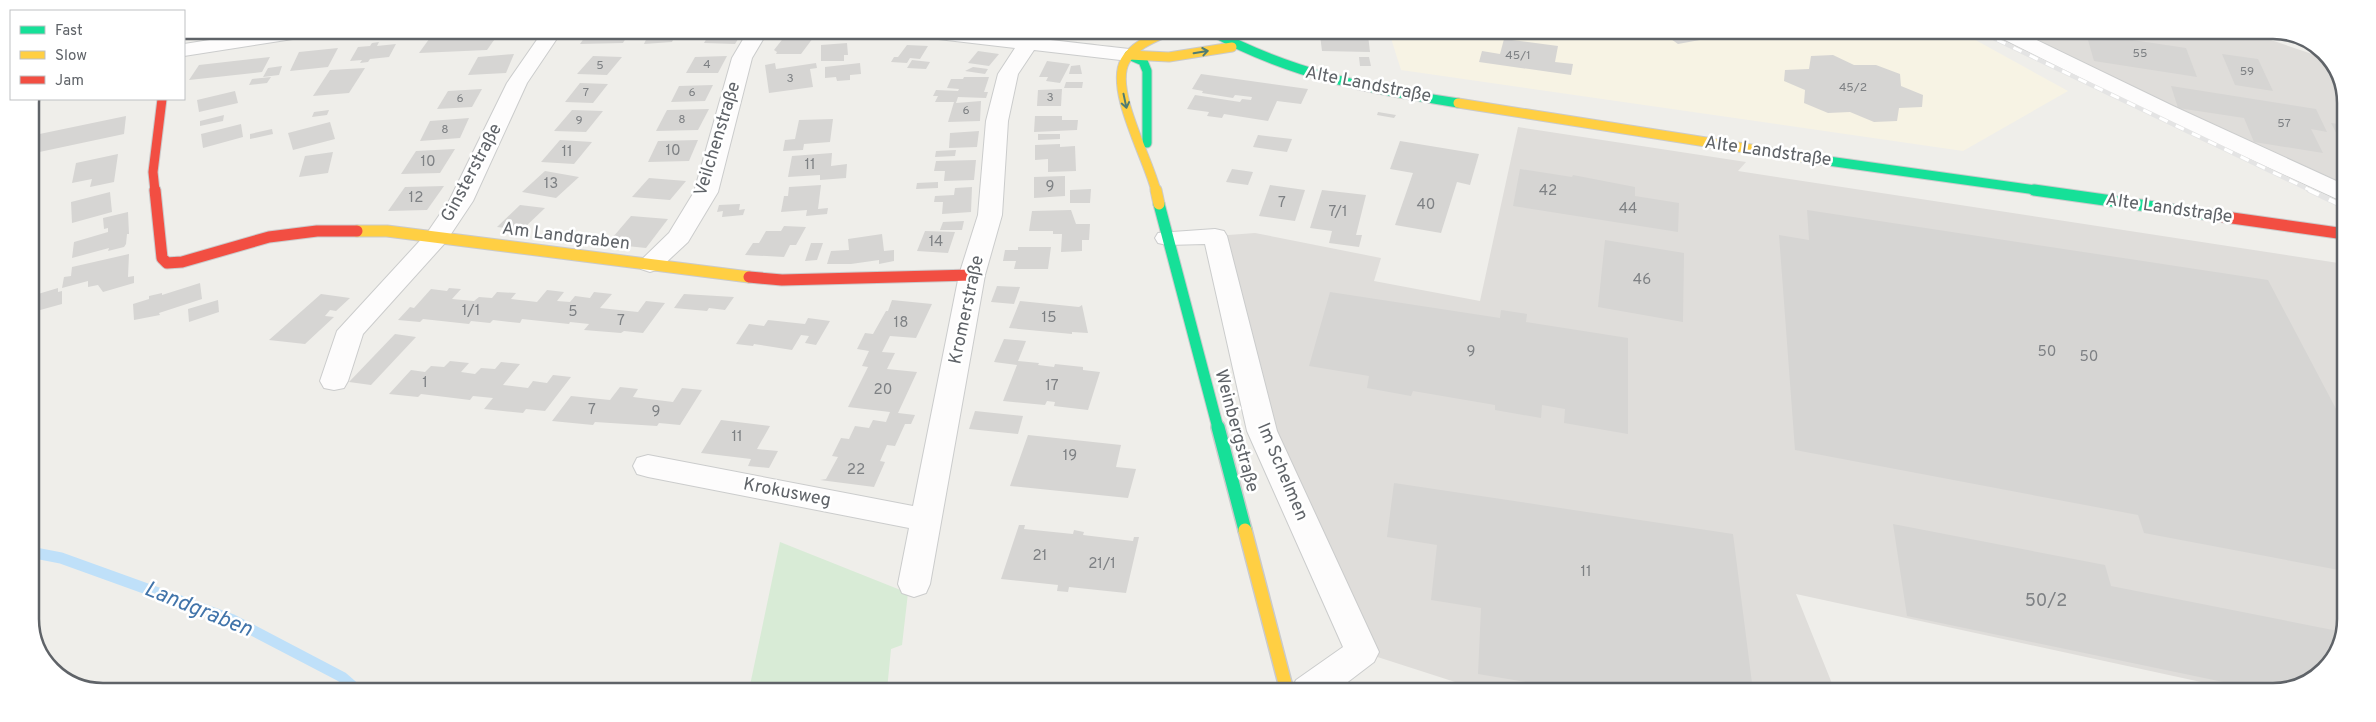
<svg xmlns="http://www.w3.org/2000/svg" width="2376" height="722" font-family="Overpass,sans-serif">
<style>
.commercial{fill:#f7f3e4}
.industrial{fill:#dfddda}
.green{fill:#d8ebd6}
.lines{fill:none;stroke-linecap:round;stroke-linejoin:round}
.stream{stroke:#bfe0f9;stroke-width:11}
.building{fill:#d6d5d3}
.street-casing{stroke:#cbcccc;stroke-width:2}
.fast-far2-casing{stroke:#cacacb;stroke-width:11}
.fast-far1-casing{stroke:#cacacb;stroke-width:13}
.fast-casing{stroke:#cacacb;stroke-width:16}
.slow-far2-casing{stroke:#cacacb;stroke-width:11}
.slow-far1-casing{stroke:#cacacb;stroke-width:13}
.slow-casing{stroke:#cacacb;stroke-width:16}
.jam-far1-casing{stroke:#cacacb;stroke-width:11}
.jam-casing{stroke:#cacacb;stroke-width:13}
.street{fill:#fdfcfc;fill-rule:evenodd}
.fast-far2{stroke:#16e098;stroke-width:9}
.fast-far1{stroke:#16e098;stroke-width:11}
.fast{stroke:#16e098;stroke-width:13}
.slow-far2{stroke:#ffcf43;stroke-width:9}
.slow-far1{stroke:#ffcf43;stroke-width:11}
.slow{stroke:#ffcf43;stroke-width:13}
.jam-far1{stroke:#f24e42;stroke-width:9}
.jam{stroke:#f24e42;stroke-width:11}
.rail-far1-casing{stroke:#e4e4e4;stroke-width:4.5}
.rail-casing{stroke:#e4e4e4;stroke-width:5.5}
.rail-far1{stroke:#fff;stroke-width:3;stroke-dasharray:9;stroke-linecap:butt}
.rail{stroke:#fff;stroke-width:4;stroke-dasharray:11;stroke-linecap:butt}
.oneway{stroke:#507c72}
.labels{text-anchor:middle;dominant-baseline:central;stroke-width:5;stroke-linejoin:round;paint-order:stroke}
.far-number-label{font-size:12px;fill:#7e8184}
.number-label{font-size:15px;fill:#7e8184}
.street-label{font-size:18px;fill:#5f6368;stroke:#fff}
.near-number-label{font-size:18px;fill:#7e8184}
.near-water-label{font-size:22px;font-style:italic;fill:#4174aa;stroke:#fff}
.rim{fill:none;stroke:#5f6368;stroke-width:2.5}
</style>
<rect width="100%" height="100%" fill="#efeeea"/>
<path class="commercial" d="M1389,32H1961L2068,91L1963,151L1401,70Z"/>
<g class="industrial">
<path d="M2010,32L2250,33L2330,60L2346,98L2345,190Z"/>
<path d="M1518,127L1746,162L1738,171L2345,264L2343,638L2317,677L2273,692H2247L1796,594L1835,691H1483L1362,652L1262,431L1215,236L1255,233L1381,258L1374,281L1480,301Z"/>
</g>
<path class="green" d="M780,542L908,593L902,645L891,649L887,690H749Z"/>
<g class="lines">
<path class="stream" d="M30,552L61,558L233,620L342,677L357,690"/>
</g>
<g class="building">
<path d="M589,31H630L623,43L580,44Z"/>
<path d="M650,31H677L672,42L644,44Z"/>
<path d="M711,31H743L735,44L704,43Z"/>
<path d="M1661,32H1738V33L1678,44Z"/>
<path d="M499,33L487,50L419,53L432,35Z"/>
<path d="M2086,33L2186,48L2197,77L2094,61Z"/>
<path d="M1320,35H1368L1370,52L1322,51Z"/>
<path d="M785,36L813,38L801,54H776L777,52L774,50Z"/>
<path d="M1504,39L1558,46L1555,62L1573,64L1571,75L1479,62L1482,51L1500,54Z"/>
<path d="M379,42L377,46L396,44L389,57L370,59L368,62L360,63L362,60L350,61L358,47L370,46L372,43Z"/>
<path d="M847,43L848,55H844V61H821V45Z"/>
<path d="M907,45L928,46L920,59L910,58L907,63L891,62L894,57H898Z"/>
<path d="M338,48L328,67L290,71L299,52Z"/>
<path d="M978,51L999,54L989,66L968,63Z"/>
<path d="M514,54L506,73L468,75L478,57Z"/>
<path d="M2222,54L2258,59L2273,91L2235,85Z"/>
<path d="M1833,55L1854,65H1876L1900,74L1901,86L1923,95L1922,107L1899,108L1897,121L1874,122L1850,112L1828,113L1804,103L1805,90L1784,81L1785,70L1809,69L1811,56Z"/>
<path d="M593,56L622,57L607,75L577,74Z"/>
<path d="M727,56L718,73H686L695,57Z"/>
<path d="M270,57L262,72L189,80L199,65Z"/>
<path d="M1359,57H1369L1371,66H1360Z"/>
<path d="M912,60L930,62L926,69L907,68Z"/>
<path d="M1047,61L1070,64L1060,83L1046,81L1048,77H1039Z"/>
<path d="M775,63L776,69L816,63L817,68L810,69L813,87L769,93L765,65Z"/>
<path d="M860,63L861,74L850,75V80L837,81L836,77L825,78V67Z"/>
<path d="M1080,65L1082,74H1069L1071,66Z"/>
<path d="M282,66L279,75L263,77L268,68Z"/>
<path d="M973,67L988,69L985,74L965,71Z"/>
<path d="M365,68L349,93L313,96L330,70Z"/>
<path d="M1201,74L1308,89L1301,104L1277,101L1268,121L1224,114L1222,118L1207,116L1209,112L1187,109L1195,95L1240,102L1242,99L1251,100L1252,97L1235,95L1233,98L1202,93L1203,91L1192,89Z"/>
<path d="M271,77L267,83L249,85L252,79Z"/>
<path d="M964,77H989L984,92H988L986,98L958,97L956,103L981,101L980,121L948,122L954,102H935L938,96H933L936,90L958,91L959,89L947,88L951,79H963Z"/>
<path d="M1066,82H1083L1082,88H1064Z"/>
<path d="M580,83L608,84L593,103L565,102Z"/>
<path d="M713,85L705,101L671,102L679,86Z"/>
<path d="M2171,86L2316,109L2327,132L2311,129L2323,153L2254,142L2244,118L2178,108Z"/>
<path d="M482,89L472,107L437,109L448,91Z"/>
<path d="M1062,89L1061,106H1037L1038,90Z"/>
<path d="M235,91L238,103L199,112L197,100Z"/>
<path d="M709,109L698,130L656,131L667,110Z"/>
<path d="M329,110L327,115L312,117L314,112Z"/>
<path d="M572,110L603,111L586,132L554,131Z"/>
<path d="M1378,112L1396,115L1394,118L1377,115Z"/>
<path d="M224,115L223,121L200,126V121Z"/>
<path d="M126,116L124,134L30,154V136Z"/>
<path d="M1035,116H1062V120H1078L1077,130L1034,132Z"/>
<path d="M469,118L460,138L420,141L430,121Z"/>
<path d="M833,119L830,142L804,144L803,150L783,151L785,140L795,139L799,120Z"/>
<path d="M330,122L335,139L293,150L288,133Z"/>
<path d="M2331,123L2346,125V152Z"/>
<path d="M241,124L243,137L203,148L201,134Z"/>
<path d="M272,129L273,134L250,139V134Z"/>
<path d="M979,131L977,147L949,148L950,133Z"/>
<path d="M1038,134H1060V139L1038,140Z"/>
<path d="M1258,135L1292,139L1287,152L1253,147Z"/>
<path d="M560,140L592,142L574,164L541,162Z"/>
<path d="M698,140L689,161L648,162L658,141Z"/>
<path d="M1400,141L1479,154L1470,185L1457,182L1441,233L1395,225L1413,173L1390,169Z"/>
<path d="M1060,144V147L1075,146L1076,171L1048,172V159L1035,160V145Z"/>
<path d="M455,149L440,173L401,174L416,151Z"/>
<path d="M956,150L955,156L935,157L936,151Z"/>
<path d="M333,152L328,173L299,177L305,156Z"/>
<path d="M832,153L831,166L847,164L846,178L820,180V175L788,177L792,156Z"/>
<path d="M118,154L114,182L90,187L92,179L72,183L76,163Z"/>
<path d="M976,160L974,180L944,181L945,171H934L936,161Z"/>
<path d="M1232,169L1253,172L1248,185L1226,182Z"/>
<path d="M1520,169L1572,177L1573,175L1635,187V196L1679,203L1678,232L1513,206Z"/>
<path d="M545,171L579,177L556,198L522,192Z"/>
<path d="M1065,176V196L1034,198V177Z"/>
<path d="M649,178L686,181L670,200L632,197Z"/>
<path d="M938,182V188L916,189L917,183Z"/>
<path d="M821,185L818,209L828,208L827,214L806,216L807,210L781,212L784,196H788L789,187Z"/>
<path d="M1270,185L1305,190L1295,221L1259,216Z"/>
<path d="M444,186L427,210L388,211L405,187Z"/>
<path d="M972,187L971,212L942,214L943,202H934L935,196L954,195L955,188Z"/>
<path d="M1091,189L1090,203H1070V190Z"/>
<path d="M1322,190L1366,195L1356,235H1362L1359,247L1329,243L1332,231L1310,228Z"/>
<path d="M110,192L112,212L72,223L71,202Z"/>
<path d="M740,204L739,210L745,209L743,215L722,217L723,211L717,212L719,205Z"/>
<path d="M520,205L545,208L522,230L497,227Z"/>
<path d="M1071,210L1076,224H1090L1089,240H1082V251L1061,252L1062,234H1053V231H1029L1032,211Z"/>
<path d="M1807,210L2268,280L2344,424V571L2144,533L2138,515L1795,450L1779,235L1809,240Z"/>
<path d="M128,212L129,234H127L126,244L124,247L108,251L109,248L72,258L74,242L108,232V228L104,229L103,218Z"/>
<path d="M631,216L668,219L646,248L607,244Z"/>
<path d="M964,221L962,230H940L943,222Z"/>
<path d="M784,226L806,227L796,245H790L784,257L745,255L753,243H759L766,231H781Z"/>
<path d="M925,231L955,232L948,253L917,251Z"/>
<path d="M882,234L884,251L894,250V261L879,264V260L851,264H827L831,251L849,250L848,239Z"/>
<path d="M1605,240L1684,253L1683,322L1598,307Z"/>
<path d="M811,243H823L817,260L805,261Z"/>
<path d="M1018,247H1051L1048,269H1014L1016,261H1003L1005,250H1018Z"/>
<path d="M129,254L128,277L134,276V283L103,292L98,285L88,287V281L62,288L64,277L71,276L72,267Z"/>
<path d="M200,283L202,299L159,313L160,315L134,320L133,304L149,299V296L162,293V295Z"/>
<path d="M997,286L1020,287L1014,304L991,302Z"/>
<path d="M58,288V292L62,291V304L33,312V299L38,298V294Z"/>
<path d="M449,288L461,289L452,299L474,301L479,297L492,298L497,292L516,293L511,299L537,302L547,290L564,292L557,301L570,302L575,296L590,298L594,292L612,294L600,308L638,312L646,301L665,303L643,333L624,331L621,333L584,330L589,324L570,322L569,324L522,319L520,323L493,320L490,323L471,321L469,324L423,319L420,322L398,320L410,307L414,308L431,289L447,291Z"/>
<path d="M1330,292L1500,318L1501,310L1527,314L1526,322L1628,338V434L1564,423L1565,409L1542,405L1541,418L1495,410V405L1413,391L1411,396L1367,388L1369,376L1309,366Z"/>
<path d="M321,294L350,298L336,311L330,310L325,316L334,317L305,344L269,340Z"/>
<path d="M684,294L717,296L734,297L725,310L709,308L707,311L674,308Z"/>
<path d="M218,300L219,312L189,322L188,309Z"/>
<path d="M892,300L932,304L916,338L890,336L882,352L895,353L887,369L917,372L898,413L915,415L911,424H905L895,446L887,445L880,461L885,462L874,487L820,480L826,479L838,457L832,456L841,438L849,439L855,426L869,428L873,420L886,422L890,412L848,407L868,367L862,366L869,351L857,349L865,333L873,334L886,311H888Z"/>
<path d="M1020,301L1079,307L1082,305L1088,333L1072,332V334L1009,328Z"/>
<path d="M808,318L830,321L816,345L805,343L809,336L801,335L792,350L754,344L753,346L736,344L749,324L764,326L768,320L805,324Z"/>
<path d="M395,334L416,337L371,385L349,382Z"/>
<path d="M1004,339L1026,341L1018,361L1039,363L1038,365L1054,367L1055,364L1083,367V370L1100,372L1088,410L1054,406L1055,402L1047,401L1045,405L1003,401L1017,365L994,362Z"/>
<path d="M450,361L469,363L461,372L475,374L481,368L495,369L501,362L520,364L503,385L528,388L533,381L547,383L553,375L571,377L545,411L526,409L523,413L484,409L493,398L473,396L470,400L421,394L418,397L389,394L411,370L425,372L431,366L444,367Z"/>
<path d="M620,387L638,389L633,397L673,402L682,388L702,390L680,425L659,423L657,426L595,422L593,425L552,421L571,396L610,400Z"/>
<path d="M975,411L1023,416L1018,434L969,429Z"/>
<path d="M721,420L770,426L757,449L778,451L769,468L748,466L751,459L701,453Z"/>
<path d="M1028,435L1121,445L1116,467L1136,469L1128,498L1010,486Z"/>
<path d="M1394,483L1733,534L1753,691H1579L1478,674L1481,608L1431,600L1437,545L1387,537Z"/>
<path d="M1893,524L2105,565L2111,586L2343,632V638L2317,677L2271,692L1907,616Z"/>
<path d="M1019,525H1025L1024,529L1073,534L1074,530L1084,532L1083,535L1133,541L1134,537H1139L1126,593L1069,587L1068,592L1057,591L1058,585L1001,579Z"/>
</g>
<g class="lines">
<defs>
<g id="street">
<path d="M273,30H322L319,34L312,36L184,56V44Z"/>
<path d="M543,31H562L527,83L473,201L445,243L363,334L348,381L344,388L334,390L324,388L320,381L337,331L427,233L449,201L507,83Z"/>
<path d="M748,31H768L752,58L718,192L688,242L659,269L650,272L641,269L637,264L669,233L694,192L732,58Z"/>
<path d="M911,31C985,30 1056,41 1129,49L1136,51L1139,55L1136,59L1129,61L1034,50L1018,74L1008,121L1002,215L985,275L930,584L926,593L914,597L902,593L898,584L909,528L648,477L637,474L633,466L637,458L648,455L913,506L959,275L978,215L986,121L998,74L1015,48L921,37L914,35Z"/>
<path d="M1994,32H2020L2173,106L2345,185V201L2337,199L2157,116L1997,36Z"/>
<path d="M1215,229L1224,231L1227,236L1277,431L1379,652L1374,662L1336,691H1291L1296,680L1343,647L1247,431L1205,244L1167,245L1158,243L1155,238L1158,233Z"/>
</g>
<g id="fast-far2">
<path d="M1211,31C1292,75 1368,89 1458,103"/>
<path d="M1129,55L1143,61L1147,71V143"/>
<path d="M1814,159L2043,191"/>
</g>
<g id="fast-far1">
<path d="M2034,190L2211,215"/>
<path d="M1159,204L1218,428"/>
</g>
<path id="fast" d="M1218,427L1245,530"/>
<g id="slow-far2">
<path d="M1129,55L1169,57L1232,47"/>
<path d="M1458,103L1814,159"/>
<path d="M1156,191C1149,160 1109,90 1125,61C1134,45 1153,38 1169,31"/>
</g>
<g id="slow-far1">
<path d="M1156,190L1159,204"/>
<path d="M357,231H387L749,277"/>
</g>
<path id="slow" d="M1245,530L1287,691"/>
<path id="jam-far1" d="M155,191L153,172L162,99"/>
<g id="jam">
<path d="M155,190L162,258L167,263L182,262L269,237L317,231H357"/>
<path d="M2211,215L2345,234"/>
<path d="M749,277L782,280L972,275"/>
</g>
</defs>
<use href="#street" class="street-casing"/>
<use href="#fast-far2" class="fast-far2-casing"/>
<use href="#fast-far1" class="fast-far1-casing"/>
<use href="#fast" class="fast-casing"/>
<use href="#slow-far2" class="slow-far2-casing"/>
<use href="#slow-far1" class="slow-far1-casing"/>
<use href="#slow" class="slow-casing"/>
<use href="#jam-far1" class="jam-far1-casing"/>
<use href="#jam" class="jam-casing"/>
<use href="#street" class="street"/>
<use href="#fast-far2" class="fast-far2"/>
<use href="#fast-far1" class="fast-far1"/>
<use href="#fast" class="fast"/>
<use href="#slow-far2" class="slow-far2"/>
<use href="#slow-far1" class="slow-far1"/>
<use href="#slow" class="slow"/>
<use href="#jam-far1" class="jam-far1"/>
<use href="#jam" class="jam"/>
<defs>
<path id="rail-far1" d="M1981,32L2312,191"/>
<path id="rail" d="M2309,190L2345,207"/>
</defs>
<use href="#rail-far1" class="rail-far1-casing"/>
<use href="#rail" class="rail-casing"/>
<use href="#rail-far1" class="rail-far1"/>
<use href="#rail" class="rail"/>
</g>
<defs><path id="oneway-shaft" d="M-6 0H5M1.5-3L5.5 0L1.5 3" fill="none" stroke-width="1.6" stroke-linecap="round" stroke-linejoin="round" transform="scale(1.25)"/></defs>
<g class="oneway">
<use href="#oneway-shaft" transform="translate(1201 52) rotate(-9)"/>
<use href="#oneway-shaft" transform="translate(1125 101) rotate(78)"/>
</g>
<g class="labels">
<g class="far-number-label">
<text x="2140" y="54">55</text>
<text x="1518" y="56">45/1</text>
<text x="707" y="65">4</text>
<text x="600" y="66">5</text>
<text x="2247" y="72">59</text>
<text x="790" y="79">3</text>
<text x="1853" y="88">45/2</text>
<text x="586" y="93">7</text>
<text x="692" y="93">6</text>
<text x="1050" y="98">3</text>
<text x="460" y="99">6</text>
<text x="966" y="111">6</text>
<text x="682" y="120">8</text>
<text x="579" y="121">9</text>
<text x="2284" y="124">57</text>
<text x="445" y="130">8</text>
</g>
<g class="number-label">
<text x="673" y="151">10</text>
<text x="567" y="152">11</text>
<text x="428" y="162">10</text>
<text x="810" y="165">11</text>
<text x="551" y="184">13</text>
<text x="1050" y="187">9</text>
<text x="1548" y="191">42</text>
<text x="416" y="198">12</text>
<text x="1282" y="203">7</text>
<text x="1426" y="205">40</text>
<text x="1628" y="209">44</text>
<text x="1338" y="212">7/1</text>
<text x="936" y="242">14</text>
<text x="1642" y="280">46</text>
<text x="471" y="311">1/1</text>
<text x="573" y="312">5</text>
<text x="1049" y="318">15</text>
<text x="621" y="321">7</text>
<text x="901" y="323">18</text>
<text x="1471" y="352">9</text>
<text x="2047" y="352">50</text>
<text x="2089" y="357">50</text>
<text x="425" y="383">1</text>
<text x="1052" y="386">17</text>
<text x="883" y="390">20</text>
<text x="592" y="410">7</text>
<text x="656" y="412">9</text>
<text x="737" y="437">11</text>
<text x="1070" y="456">19</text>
<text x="856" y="470">22</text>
<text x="1040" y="556">21</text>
<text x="1102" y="564">21/1</text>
<text x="1586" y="572">11</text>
</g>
<g class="street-label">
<text transform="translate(1368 85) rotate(11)">Alte Landstraße</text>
<text transform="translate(718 139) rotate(-73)">Veilchenstraße</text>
<text transform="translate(1768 152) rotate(8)">Alte Landstraße</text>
<text transform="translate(472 173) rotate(-62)">Ginsterstraße</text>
<text transform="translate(2169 209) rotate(8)">Alte Landstraße</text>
<text transform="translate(566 237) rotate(7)">Am Landgraben</text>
<text transform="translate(967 310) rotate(-78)">Kromerstraße</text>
<text transform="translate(1236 431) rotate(75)">Weinbergstraße</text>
<text transform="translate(1282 472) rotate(67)">Im Schelmen</text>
<text transform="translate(787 493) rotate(11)">Krokusweg</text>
</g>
<g class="near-number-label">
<text x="2046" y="601">50/2</text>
</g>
<g class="near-water-label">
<text transform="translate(198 610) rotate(22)">Landgraben</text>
</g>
</g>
<path d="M0 0H2376V722H0ZM103 39H2273A64 64 0 0 1 2337 103V619A64 64 0 0 1 2273 683H103A64 64 0 0 1 39 619V103A64 64 0 0 1 103 39Z" fill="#fff" fill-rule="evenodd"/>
<path class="rim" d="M103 39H2273A64 64 0 0 1 2337 103V619A64 64 0 0 1 2273 683H103A64 64 0 0 1 39 619V103A64 64 0 0 1 103 39Z"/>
<rect x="10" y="10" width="175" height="90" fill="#ffffff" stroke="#bfc1c3"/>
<rect x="20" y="26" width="25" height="8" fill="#16e098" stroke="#bfc1c3"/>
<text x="55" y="35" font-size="15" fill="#5f6368">Fast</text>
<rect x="20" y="51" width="25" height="8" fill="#ffcf43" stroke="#bfc1c3"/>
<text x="55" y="60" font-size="15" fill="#5f6368">Slow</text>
<rect x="20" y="76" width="25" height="8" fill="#f24e42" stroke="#bfc1c3"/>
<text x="55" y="85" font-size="15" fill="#5f6368">Jam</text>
</svg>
